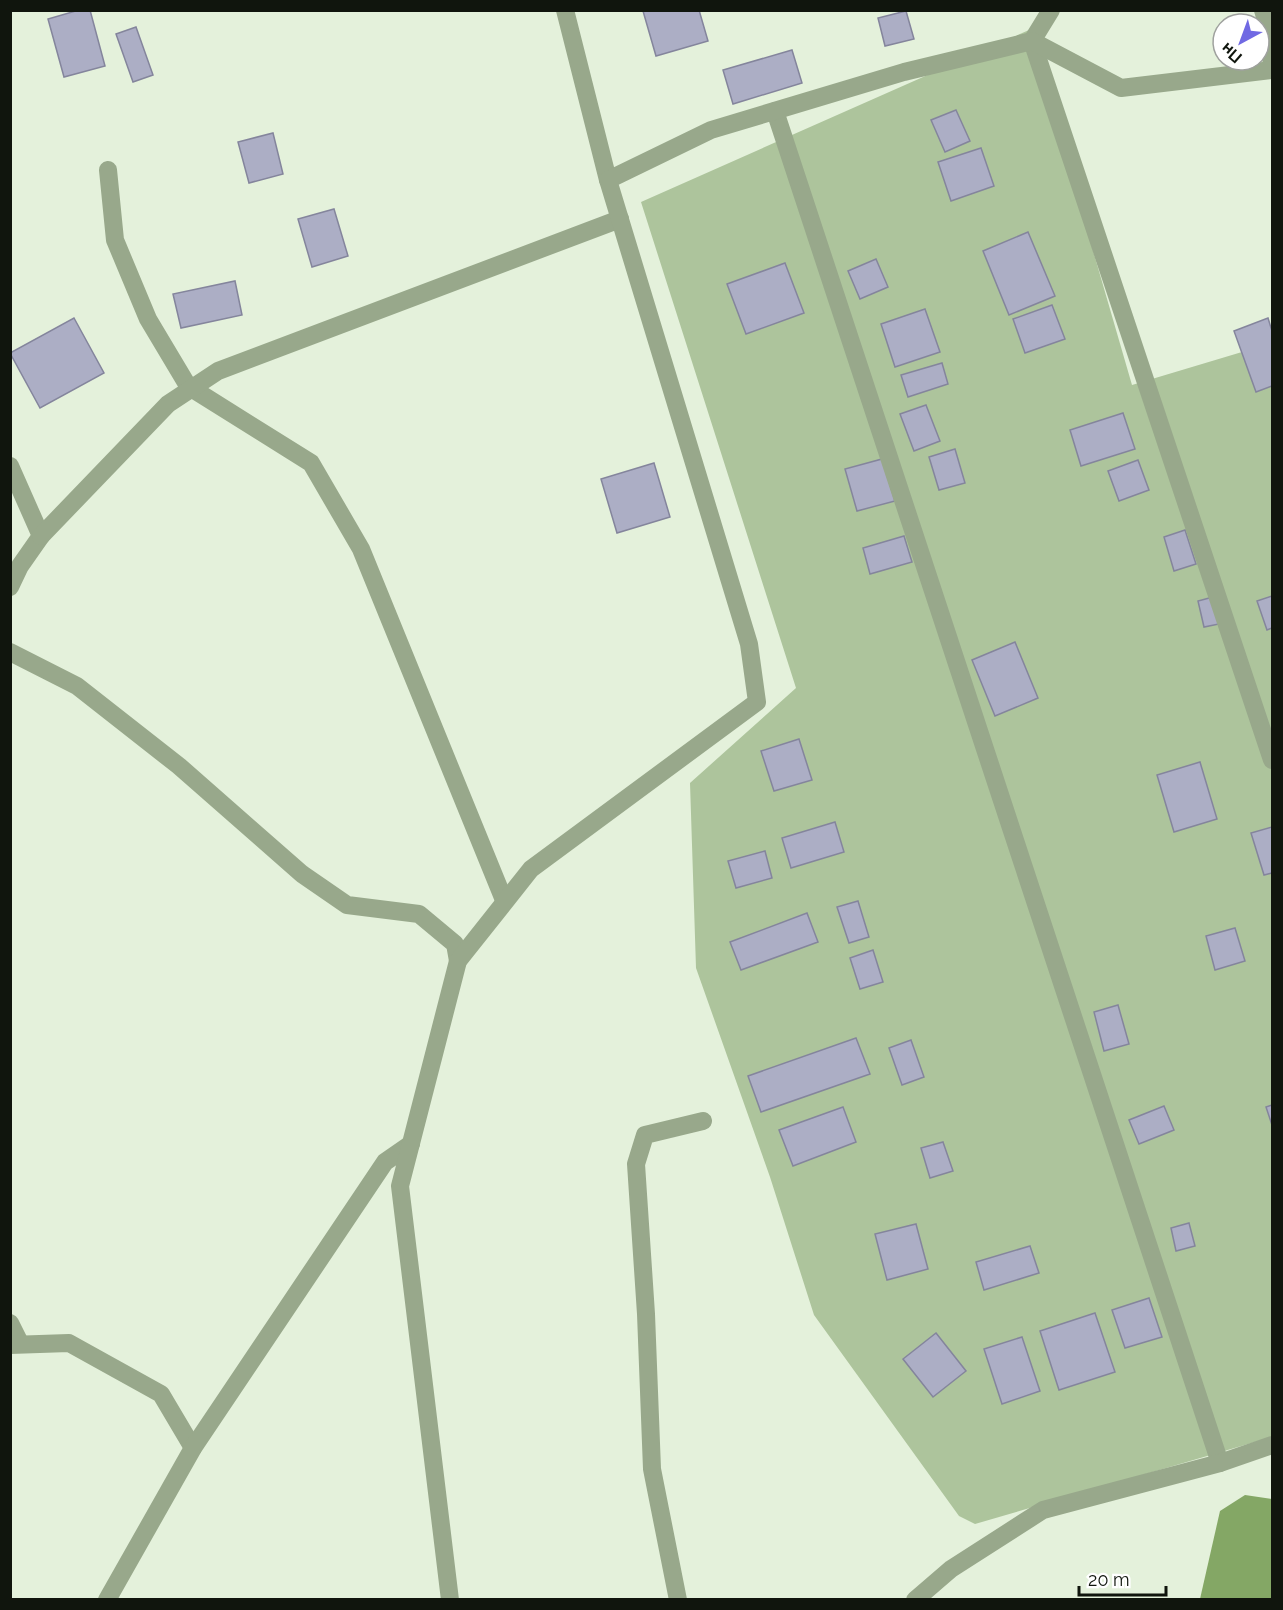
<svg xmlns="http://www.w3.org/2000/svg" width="1283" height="1610" font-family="Raleway,sans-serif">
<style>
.green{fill:#adc49c}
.water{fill:#84a765}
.building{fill:#acaec5;stroke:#84859c;stroke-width:1.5}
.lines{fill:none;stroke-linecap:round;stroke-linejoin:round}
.minor{stroke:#98a88b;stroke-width:18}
</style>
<rect width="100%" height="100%" fill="#e4f1db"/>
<path class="green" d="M1029,30L1132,385L1272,343V1437L975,1524L959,1516L814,1315L770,1177L696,968L690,783L796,688L641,202Z"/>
<path class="water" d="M1245,1495L1272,1499V1599H1200L1220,1511Z"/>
<g class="building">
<path d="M79,10H90L105,66L64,77L48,19Z"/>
<path d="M699,10L708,41L656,56L643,11Z"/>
<path d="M906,11L914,39L885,46L878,18Z"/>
<path d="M136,27L153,75L133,82L116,34Z"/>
<path d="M792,50L802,83L733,104L723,70Z"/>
<path d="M956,110L970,141L945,152L931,120Z"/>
<path d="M273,133L283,174L249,183L238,142Z"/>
<path d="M981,148L994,186L951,201L938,162Z"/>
<path d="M334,209L348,256L312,267L298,219Z"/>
<path d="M1028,232L1055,296L1009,315L983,251Z"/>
<path d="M876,259L888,287L860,299L848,271Z"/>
<path d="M785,263L804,313L746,334L727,284Z"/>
<path d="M235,281L242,315L181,328L173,294Z"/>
<path d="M1052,305L1065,339L1025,353L1013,319Z"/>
<path d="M925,309L940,352L895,367L881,324Z"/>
<path d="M74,318L104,373L40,408L10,353Z"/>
<path d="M1268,318L1272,331V386L1256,392L1234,331Z"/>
<path d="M942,363L948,384L908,397L901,375Z"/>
<path d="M926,405L940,441L914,451L900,414Z"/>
<path d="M1123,413L1135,449L1081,466L1070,430Z"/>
<path d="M955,449L965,483L939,490L929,457Z"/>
<path d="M882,459L895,501L857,511L845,469Z"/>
<path d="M1138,460L1149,490L1119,501L1108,471Z"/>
<path d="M654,463L670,517L617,533L601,479Z"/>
<path d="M1185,530L1196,564L1174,571L1164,537Z"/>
<path d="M904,536L912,562L870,574L863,548Z"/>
<path d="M1272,596V628L1267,630L1257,601Z"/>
<path d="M1213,597L1219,624L1204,627L1198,601Z"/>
<path d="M1015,642L1038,698L995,716L972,660Z"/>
<path d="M799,739L812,780L774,791L761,751Z"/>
<path d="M1200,762L1217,819L1174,832L1157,775Z"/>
<path d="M835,822L844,852L791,868L782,838Z"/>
<path d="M1272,827V873L1264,875L1251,833Z"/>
<path d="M765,851L772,878L736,888L728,861Z"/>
<path d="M858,901L869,937L849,943L837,907Z"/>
<path d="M807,913L818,942L741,970L730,942Z"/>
<path d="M1235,928L1245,961L1215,970L1206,936Z"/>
<path d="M873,950L883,982L860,989L850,958Z"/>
<path d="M1118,1005L1129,1044L1104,1051L1094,1012Z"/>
<path d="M856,1038L870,1074L761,1112L748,1076Z"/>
<path d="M911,1040L924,1077L902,1085L889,1048Z"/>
<path d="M1272,1105V1125L1266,1107Z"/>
<path d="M1164,1106L1174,1130L1139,1144L1129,1120Z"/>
<path d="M843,1107L856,1142L793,1166L779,1130Z"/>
<path d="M943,1142L953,1171L930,1178L921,1148Z"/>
<path d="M1189,1223L1195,1246L1176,1251L1171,1228Z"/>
<path d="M916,1224L928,1269L887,1280L875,1234Z"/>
<path d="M1030,1246L1039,1273L984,1290L976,1262Z"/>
<path d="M1149,1298L1162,1337L1125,1348L1112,1310Z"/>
<path d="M1095,1313L1115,1372L1059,1390L1040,1331Z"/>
<path d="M936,1333L966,1371L933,1397L903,1359Z"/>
<path d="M1022,1337L1040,1391L1002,1404L984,1349Z"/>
</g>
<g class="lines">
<g class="minor">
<path d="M565,10L608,180"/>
<path d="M1051,10L1032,41L1272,760"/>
<path d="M1263,10L1270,35L1272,69"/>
<path d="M775,111L1220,1463"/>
<path d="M108,170L115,240L148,319L188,386L311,463L361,549L504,900"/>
<path d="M10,466L41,536L20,566L10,587"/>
<path d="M41,536L168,404L218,371L620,219"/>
<path d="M10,652L77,686L179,766L302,874L347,905L419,914L455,944L458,961"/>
<path d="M10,1323L20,1343"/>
<path d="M10,1345L69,1343L161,1394L193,1448"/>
<path d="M107,1600L193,1448L385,1162L411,1144"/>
<path d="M450,1600L400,1186L458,961L531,869L757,702L749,644L608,180L711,130L904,72L1032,41L1121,88L1272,70"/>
<path d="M678,1600L652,1469L646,1314L636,1164L645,1135L703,1121"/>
<path d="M915,1600L951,1569L1043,1510L1220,1463L1272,1445"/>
</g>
</g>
<rect width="1283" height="1610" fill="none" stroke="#10150d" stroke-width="24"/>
<g transform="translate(1241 42) rotate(221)"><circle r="28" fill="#ffffff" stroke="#9fa19e" stroke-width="1.5"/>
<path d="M0-4.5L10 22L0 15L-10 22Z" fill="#7069e3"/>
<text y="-9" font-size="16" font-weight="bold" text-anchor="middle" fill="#10150d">Пн</text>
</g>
<path d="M1079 1586v9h87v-9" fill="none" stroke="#10150d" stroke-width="3"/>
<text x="1088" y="1586" font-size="18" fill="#10150d" stroke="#ffffff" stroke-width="4.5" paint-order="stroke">20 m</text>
</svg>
